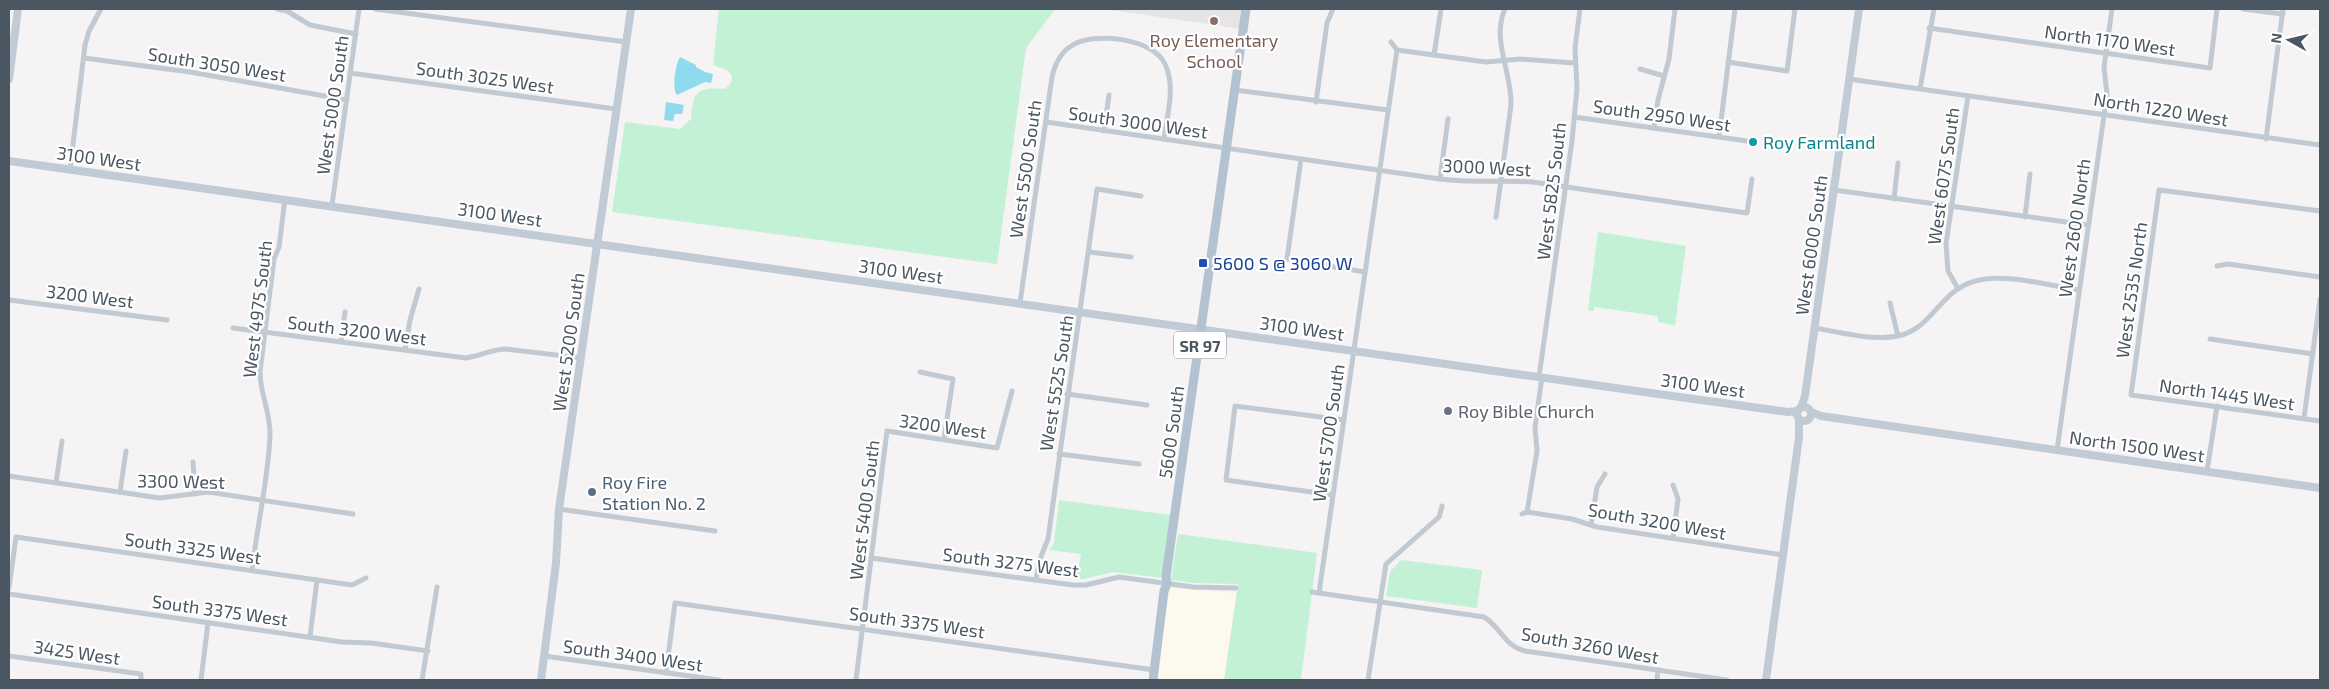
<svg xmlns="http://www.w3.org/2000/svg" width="2329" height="689" font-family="'Exo 2',sans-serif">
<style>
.commercial{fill:#fdf9ef}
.education{fill:#e6e4e5}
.green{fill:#c3f1d5}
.water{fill:#90daee}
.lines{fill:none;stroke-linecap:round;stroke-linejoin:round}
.street{stroke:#c1cad2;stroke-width:5}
.secondary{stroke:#c1cbd6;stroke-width:8}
.primary{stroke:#b3c2d1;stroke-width:9}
.education-dot{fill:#8d6e63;stroke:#fff;stroke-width:2}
.culture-dot{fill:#0f9aa8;stroke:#fff;stroke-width:2}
.transit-dot{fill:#1a4fb4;stroke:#fff;stroke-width:2}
.worship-dot{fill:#6b7280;stroke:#fff;stroke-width:2}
.service-dot{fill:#5c6f8a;stroke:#fff;stroke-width:2}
.labels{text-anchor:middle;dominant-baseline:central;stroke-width:4.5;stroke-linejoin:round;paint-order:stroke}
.shield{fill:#fff;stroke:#808990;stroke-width:1}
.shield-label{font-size:16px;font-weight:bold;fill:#4a5661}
.education-label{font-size:18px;fill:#785e54;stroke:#fff}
.street-label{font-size:18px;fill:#4a5661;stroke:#fff}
.culture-label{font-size:18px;fill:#0d838f;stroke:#fff;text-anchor:start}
.transit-label{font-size:18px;fill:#164399;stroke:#fff;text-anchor:start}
.worship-label{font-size:18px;fill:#5b616d;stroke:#fff;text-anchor:start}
.service-label{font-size:18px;fill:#4e5e75;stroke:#fff;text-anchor:start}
</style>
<rect width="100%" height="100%" fill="#f5f3f3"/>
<path class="commercial" d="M1170,588L1237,593L1224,680H1173L1156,678Z"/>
<path class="education" d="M1104,9H1243L1241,29Z"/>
<g class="green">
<path d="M719,9H1055L1026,48L997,264L612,212L625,122L680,129L691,119C693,91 697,87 725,89L731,83L732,76L727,70L713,65Z"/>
<path d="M1598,232L1686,246L1675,325L1658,322V316L1594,307V311L1588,310Z"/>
<path d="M1059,500L1171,515L1162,578L1113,572L1084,579H1077L1081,554L1049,550L1054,543Z"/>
<path d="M1178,534L1317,553L1301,680H1224L1238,584L1194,583L1171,580Z"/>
<path d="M1401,560L1482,570L1477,608L1386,596L1390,572Z"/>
</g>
<g class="water">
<path d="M680,57L696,65V67L705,72L713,74L711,83L705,82L677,95C672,88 675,65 680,57Z"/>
<path d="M666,102L684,105L682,114H675L673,121L664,120Z"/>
</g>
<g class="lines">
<g class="street">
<path d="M277,9L287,11L310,25L356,34"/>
<path d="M375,9L626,42"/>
<path d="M2243,9L2283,14"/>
<path d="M1929,28L2210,68L2217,9"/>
<path d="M1397,50L1486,62L1520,59L1574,63"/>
<path d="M1434,55L1441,9"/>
<path d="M84,58L190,72L347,100"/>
<path d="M1728,62L1787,71L1795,9"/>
<path d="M1640,69L1664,76"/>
<path d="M350,73L616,109"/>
<path d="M1849,79L2320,145"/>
<path d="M1920,89L1934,9"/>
<path d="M1235,90L1388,110"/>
<path d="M1316,102L1327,23L1333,9"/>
<path d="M1574,117L1747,141"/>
<path d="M1046,122L1440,179C1471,183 1501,180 1532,182L1747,213L1752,179"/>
<path d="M1654,128L1658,100L1669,59L1675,9"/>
<path d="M1104,131L1109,95"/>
<path d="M1719,137L1735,9"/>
<path d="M2266,139L2283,9"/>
<path d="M1301,159L1287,259L1365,272"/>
<path d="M70,169L85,45L89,31L101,9"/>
<path d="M1440,179L1448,119"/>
<path d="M1834,190L2088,225"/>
<path d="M1894,199L1898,163"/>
<path d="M332,205L359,9"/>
<path d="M2320,211L2159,190L2131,395L2320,421"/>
<path d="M1496,217L1511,105C1512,73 1491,39 1505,9"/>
<path d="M2025,217L2030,174"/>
<path d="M1089,252L1131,257"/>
<path d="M2217,266L2228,264L2320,277"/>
<path d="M1957,287L1948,271L1946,244L1968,96"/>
<path d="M9,300L167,320"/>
<path d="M1020,303L1052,77C1055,64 1060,53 1071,46C1093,31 1153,38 1165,64C1176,86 1167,116 1164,139"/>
<path d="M1890,303L1898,336"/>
<path d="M233,328L466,358C481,356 492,349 506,349L581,358"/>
<path d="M1814,328C1840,332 1871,341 1898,336C1937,327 1939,285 1985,279C2013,275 2051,286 2079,290"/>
<path d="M2210,339L2313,354"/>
<path d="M341,342L345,312"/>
<path d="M405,350L410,320L419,289"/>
<path d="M920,372L953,379L944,439"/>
<path d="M1539,377L1572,141L1577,88L1575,48L1580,9"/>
<path d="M1067,394L1147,405"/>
<path d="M2304,418L2320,299"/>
<path d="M2057,450L2107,94L2104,67L2112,9"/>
<path d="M1059,454L1139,464"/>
<path d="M193,462L195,494"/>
<path d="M2207,471L2217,406"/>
<path d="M9,476L160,498L208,492L353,514"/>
<path d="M56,483L62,441"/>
<path d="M120,492L126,451"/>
<path d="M1333,495L1226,480L1235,406L1344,420"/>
<path d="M559,509L715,531"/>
<path d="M1527,512L1537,451L1535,427L1542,377"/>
<path d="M1522,514L1527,512L1572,519L1597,527L1783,555"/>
<path d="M1591,525L1597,487L1605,474"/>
<path d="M1673,538L1678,499L1673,485"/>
<path d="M871,558L1073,585H1086L1119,577L1193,587L1236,588"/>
<path d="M252,570C257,526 268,481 270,436C271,414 260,394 260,372L274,259L279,247L285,199"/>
<path d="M1036,579L1040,559L1048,539L1097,189L1141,196"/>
<path d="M9,588L16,537L352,585L366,578"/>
<path d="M1312,592L1484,617C1502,628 1503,645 1525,651L1727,680"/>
<path d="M1319,593L1397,50L1391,42"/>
<path d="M9,594L342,642L371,643L428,651"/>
<path d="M310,637L317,580"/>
<path d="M9,656L141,674V680"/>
<path d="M544,656L719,680"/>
<path d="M666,673L675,603L1154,670"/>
<path d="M201,680L208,623"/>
<path d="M422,680L437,587"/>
<path d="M856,680L887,431L997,448L1012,391"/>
<path d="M1368,680L1386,564L1439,517L1442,506"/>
<path d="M1657,680L1658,670"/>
</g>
<g class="secondary">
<path d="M9,79L18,9"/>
<path d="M9,161L1658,394L1788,412L1798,411"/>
<circle cx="1804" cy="414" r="7"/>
<path d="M1801,408L1805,396L1859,9"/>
<path d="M1811,412L1821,416L2320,488"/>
<path d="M541,680L556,563L559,509L631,9"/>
<path d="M1766,680L1799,437V419"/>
</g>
<path class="primary" d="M1153,680L1164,591L1167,584L1166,576L1246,9"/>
</g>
<circle class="education-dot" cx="1214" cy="21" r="5"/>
<circle class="culture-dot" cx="1753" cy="142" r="5"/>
<rect class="transit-dot" x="1198" y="258" width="10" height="10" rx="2.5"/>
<circle class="worship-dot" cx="1448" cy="411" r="5"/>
<circle class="service-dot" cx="592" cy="492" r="5"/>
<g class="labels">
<rect class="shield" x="1174" y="331.5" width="52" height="27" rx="4"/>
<g class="shield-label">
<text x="1200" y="345">SR 97</text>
</g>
<g class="education-label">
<text x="1214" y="40">Roy Elementary<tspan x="1214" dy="21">School</tspan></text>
</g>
<g class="street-label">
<text transform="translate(2110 40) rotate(8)">North 1170 West</text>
<text transform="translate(217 64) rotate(9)">South 3050 West</text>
<text transform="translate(485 77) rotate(8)">South 3025 West</text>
<text transform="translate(332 105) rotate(-82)">West 5000 South</text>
<text transform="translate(2161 109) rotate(9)">North 1220 West</text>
<text transform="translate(1662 115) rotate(8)">South 2950 West</text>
<text transform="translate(1138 122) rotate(8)">South 3000 West</text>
<text transform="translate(99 158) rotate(8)">3100 West</text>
<text transform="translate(1487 167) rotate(3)">3000 West</text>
<text transform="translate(1025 169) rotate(-82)">West 5500 South</text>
<text transform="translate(1943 176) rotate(-82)">West 6075 South</text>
<text transform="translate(1551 191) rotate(-83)">West 5825 South</text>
<text transform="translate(500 214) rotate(8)">3100 West</text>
<text transform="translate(2074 228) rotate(-82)">West 2600 North</text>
<text transform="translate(1811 245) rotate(-82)">West 6000 South</text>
<text transform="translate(901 271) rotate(8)">3100 West</text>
<text transform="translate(2131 290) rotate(-82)">West 2535 North</text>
<text transform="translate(90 296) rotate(7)">3200 West</text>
<text transform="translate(257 309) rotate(-83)">West 4975 South</text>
<text transform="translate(1302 328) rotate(8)">3100 West</text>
<text transform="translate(357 330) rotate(7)">South 3200 West</text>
<text transform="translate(568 342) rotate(-82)">West 5200 South</text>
<text transform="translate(1056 383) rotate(-81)">West 5525 South</text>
<text transform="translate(1703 385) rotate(8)">3100 West</text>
<text transform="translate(2227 394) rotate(8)">North 1445 West</text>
<text transform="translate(943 426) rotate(8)">3200 West</text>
<text transform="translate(1171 432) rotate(-82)">5600 South</text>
<text transform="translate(1328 433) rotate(-82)">West 5700 South</text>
<text transform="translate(2137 446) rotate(8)">North 1500 West</text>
<text transform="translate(181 481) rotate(1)">3300 West</text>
<text transform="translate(864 510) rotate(-83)">West 5400 South</text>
<text transform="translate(1657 521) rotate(10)">South 3200 West</text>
<text transform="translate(193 548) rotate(8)">South 3325 West</text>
<text transform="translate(1011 562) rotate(7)">South 3275 West</text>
<text transform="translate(220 610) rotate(8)">South 3375 West</text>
<text transform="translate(917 622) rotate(8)">South 3375 West</text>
<text transform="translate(1590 645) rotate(10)">South 3260 West</text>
<text transform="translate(77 652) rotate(8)">3425 West</text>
<text transform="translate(633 655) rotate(8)">South 3400 West</text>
</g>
<g class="culture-label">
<text x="1763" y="142">Roy Farmland</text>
</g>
<g class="transit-label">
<text x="1213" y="263">5600 S @ 3060 W</text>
</g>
<g class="worship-label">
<text x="1458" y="411">Roy Bible Church</text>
</g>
<g class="service-label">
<text x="602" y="482">Roy Fire<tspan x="602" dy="21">Station No. 2</tspan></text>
</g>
</g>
<rect width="2329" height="689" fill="none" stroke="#4a5661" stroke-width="20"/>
<g transform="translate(2289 40) rotate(278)" stroke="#ffffff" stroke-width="4" paint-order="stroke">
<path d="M0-4L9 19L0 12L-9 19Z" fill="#4a5661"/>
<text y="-8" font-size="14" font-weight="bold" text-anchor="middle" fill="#4a5661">N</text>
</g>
</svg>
